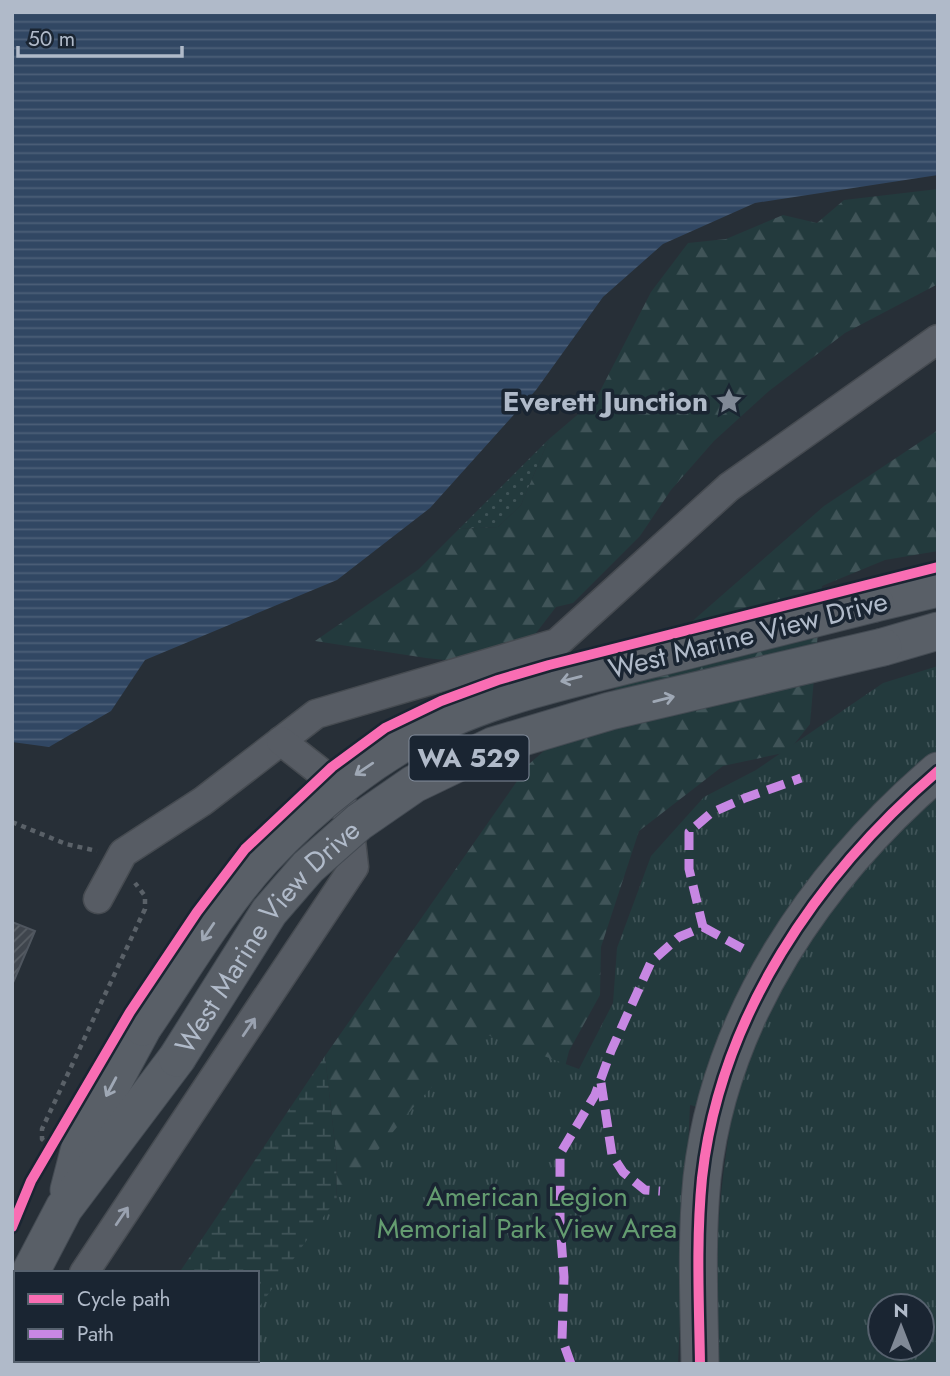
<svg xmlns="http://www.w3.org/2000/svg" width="950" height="1376" font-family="Jost,sans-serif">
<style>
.grass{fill:url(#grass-dots)}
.forest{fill:url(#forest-firs)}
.wetland{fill:url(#wetland-marsh)}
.park{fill:url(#park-tufts);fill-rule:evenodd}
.water{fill:url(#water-rules)}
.building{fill:url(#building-hatch);stroke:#4f565f;stroke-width:2}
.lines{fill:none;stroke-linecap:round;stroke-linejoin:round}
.minor-casing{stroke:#464b51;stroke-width:31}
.major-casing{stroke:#444b53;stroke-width:39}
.path{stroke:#5a6168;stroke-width:4.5;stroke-dasharray:5 5;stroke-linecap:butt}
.minor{stroke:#575c64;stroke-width:28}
.major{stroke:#595f67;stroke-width:37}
.major-bridge-casing{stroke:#444b53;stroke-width:39;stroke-linecap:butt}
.major-bridge{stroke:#595f67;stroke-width:37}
.quiet{stroke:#c787e3;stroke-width:9;stroke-dasharray:18 9;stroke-linecap:butt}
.cycleway-casing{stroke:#1a2532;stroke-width:15}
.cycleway{stroke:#f96db3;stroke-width:10}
.oneway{stroke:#9fa8b5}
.oneway2{stroke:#9aa2b0}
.labels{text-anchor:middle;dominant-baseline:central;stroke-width:7;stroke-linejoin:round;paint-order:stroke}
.shield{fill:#1a2532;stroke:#838d9c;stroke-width:2}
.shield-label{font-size:26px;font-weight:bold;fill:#b0bac9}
.poi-label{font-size:28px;font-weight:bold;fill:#b0bac9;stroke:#1a2532;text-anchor:end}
.street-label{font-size:28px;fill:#b0bac9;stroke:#1a2532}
.park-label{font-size:28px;fill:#649c70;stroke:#1a2532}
</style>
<defs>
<pattern id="grass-dots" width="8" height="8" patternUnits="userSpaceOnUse" patternTransform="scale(1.75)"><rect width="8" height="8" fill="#233a3d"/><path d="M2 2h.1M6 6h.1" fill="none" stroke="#405458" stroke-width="1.8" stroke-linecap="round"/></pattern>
<pattern id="forest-firs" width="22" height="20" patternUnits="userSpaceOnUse" patternTransform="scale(1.75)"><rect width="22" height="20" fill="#233a3d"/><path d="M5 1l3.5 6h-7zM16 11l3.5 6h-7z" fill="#405458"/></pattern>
<pattern id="wetland-marsh" width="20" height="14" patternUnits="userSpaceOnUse" patternTransform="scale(1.75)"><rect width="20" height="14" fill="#233a3d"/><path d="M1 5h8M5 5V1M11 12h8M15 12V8" fill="none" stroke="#405458"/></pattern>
<pattern id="park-tufts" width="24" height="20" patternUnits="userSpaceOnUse" patternTransform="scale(1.75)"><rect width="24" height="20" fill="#233a3d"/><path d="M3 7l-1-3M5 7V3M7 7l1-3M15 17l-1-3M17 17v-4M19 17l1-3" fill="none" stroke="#405458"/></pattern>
<pattern id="water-rules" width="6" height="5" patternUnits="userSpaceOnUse" patternTransform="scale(1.75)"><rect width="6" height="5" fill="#314763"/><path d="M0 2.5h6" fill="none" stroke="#4c5f78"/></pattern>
<pattern id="building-hatch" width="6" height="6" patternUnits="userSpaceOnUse" patternTransform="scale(1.75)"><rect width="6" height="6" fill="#3f454d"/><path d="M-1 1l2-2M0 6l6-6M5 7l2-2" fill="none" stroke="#585e65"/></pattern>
</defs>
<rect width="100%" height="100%" fill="#272f37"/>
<path class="grass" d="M549,439L521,505L498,527L459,529Z"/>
<g class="forest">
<path d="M938,189V284L845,333L769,391L714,441L671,490L640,536L573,603L556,607L510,667L426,658L315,641L419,569L459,529L498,527L521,505L549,439L596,399L651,292L688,243L726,239L783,215L817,223L844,200Z"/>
<path d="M938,430V551L885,560L822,586L810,724L788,752L723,766L639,831L601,947L600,995L569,1051L561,1083L339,1346L336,1153L325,1056L529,764L824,506Z"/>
</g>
<path class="wetland" d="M325,1056L336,1153L339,1346L334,1364H118L120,1360H257V1273H179Z"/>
<path class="park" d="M938,666V1364H715C714,1280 717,1199 732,1116L690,1105L678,1364H218L221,1360H257V1310L329,1209L417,1103L482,1033L579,1069L613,1003L617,948L651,856L704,797L756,770L883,683ZM880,1306H922V1348H880Z"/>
<path class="water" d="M12,12H938V175L755,203L663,244L603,297L536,390L430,508L337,580L145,660L111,711L49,747L12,742Z"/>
<path class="building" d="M12,922L35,931L12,985Z"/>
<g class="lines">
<defs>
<g id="minor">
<path d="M98,899L123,853L203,801L316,714L557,643L729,487L938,339"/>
<path d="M84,1273L354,867L348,814L318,770L281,741"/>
<path d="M23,1364L25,1360"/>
</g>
<g id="major">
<path d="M875,603L938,588"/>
<path d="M883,647L938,631"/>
<path d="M69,1190L82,1140L143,1027"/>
<path d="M30,1273L64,1208L177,1058"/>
<path d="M12,1306L16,1300"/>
<path d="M700,1364C699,1302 696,1240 702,1178C720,1016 817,875 938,771"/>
</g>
</defs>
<use href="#minor" class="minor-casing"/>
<use href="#major" class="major-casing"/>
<g class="path">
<path d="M12,822L66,844L97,851"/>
<path d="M51,1147L42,1139V1129L145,909V896L135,883"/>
</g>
<use href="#minor" class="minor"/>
<use href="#major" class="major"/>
<defs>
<g id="major-bridge">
<path d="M143,1027C181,972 217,909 262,859C314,803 378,752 447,720C508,693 575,678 639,662C718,643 797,623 875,603"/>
<path id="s1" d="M177,1058L269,912L308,867L359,822L414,784L493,746L610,711L883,647"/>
</g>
</defs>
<use href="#major-bridge" class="major-bridge-casing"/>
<use href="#major-bridge" class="major-bridge"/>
<g class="quiet">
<path d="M703,927L749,952"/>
<path d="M601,1083L612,1155L623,1172L645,1190L660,1191"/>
<path d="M571,1364L562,1339L564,1277L560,1225V1154L595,1095L611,1051L651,962L679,937L703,927L689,869V832L711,813L745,798L801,778"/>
</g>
<defs>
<g id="cycleway">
<path d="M12,1227L31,1181L130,1012L197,912L245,849L332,767L385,728L441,701L498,680L549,665L938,567"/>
<path d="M700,1364C699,1302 696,1240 702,1178C720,1016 817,875 938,771"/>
</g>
</defs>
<use href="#cycleway" class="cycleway-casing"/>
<use href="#cycleway" class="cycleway"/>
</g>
<defs><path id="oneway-shaft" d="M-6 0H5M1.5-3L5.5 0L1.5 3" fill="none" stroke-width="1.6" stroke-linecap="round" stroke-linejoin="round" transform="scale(1.75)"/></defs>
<g class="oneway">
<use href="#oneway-shaft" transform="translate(571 679) rotate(166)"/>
<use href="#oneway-shaft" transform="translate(664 699) rotate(-14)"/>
<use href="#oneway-shaft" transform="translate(364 769) rotate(146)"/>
<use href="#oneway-shaft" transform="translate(208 932) rotate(124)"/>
<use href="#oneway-shaft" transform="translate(111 1087) rotate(118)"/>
</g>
<g class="oneway2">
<use href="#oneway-shaft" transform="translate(249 1027) rotate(-56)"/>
<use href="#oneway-shaft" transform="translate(122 1216) rotate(-56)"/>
</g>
<defs>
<symbol id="sight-bare" viewBox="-9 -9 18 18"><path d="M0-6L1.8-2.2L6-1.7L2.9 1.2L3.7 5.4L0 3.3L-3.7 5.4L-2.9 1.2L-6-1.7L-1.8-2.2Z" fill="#808996" stroke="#1a2532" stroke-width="2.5" paint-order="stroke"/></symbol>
</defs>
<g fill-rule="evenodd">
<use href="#sight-bare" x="710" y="382" width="38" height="38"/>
</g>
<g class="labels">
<rect class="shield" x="409.5" y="735.5" width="119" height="45" rx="5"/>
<g class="shield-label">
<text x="469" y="758">WA 529</text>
</g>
<g class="poi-label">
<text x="708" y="401">Everett Junction</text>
</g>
<g class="street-label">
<text transform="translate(748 635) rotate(-14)">West Marine View Drive</text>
<text stroke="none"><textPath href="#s1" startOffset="152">West Marine View Drive</textPath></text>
</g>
<g class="park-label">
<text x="527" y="1196">American Legion<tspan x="527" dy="32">Memorial Park View Area</tspan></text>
</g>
</g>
<rect width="950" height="1376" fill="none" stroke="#b0bac9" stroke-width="28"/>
<rect x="14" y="1271" width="245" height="91" fill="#1a2532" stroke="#56616e" stroke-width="2"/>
<rect x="28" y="1294" width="35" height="10" fill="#f96db3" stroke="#56616e" stroke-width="2"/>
<text x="77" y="1306" font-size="21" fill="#b0bac9">Cycle path</text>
<rect x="28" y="1329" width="35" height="10" fill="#c787e3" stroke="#56616e" stroke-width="2"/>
<text x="77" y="1341" font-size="21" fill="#b0bac9">Path</text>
<g transform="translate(901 1327)"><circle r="33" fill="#1a2532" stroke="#56616e" stroke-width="2"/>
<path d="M0-5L12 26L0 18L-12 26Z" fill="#808996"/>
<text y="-10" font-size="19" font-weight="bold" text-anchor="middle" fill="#b0bac9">N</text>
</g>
<path d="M18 46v10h164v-10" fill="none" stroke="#b0bac9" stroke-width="3.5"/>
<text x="28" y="46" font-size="21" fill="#b0bac9" stroke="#1a2532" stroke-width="5" paint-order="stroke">50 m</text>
</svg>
